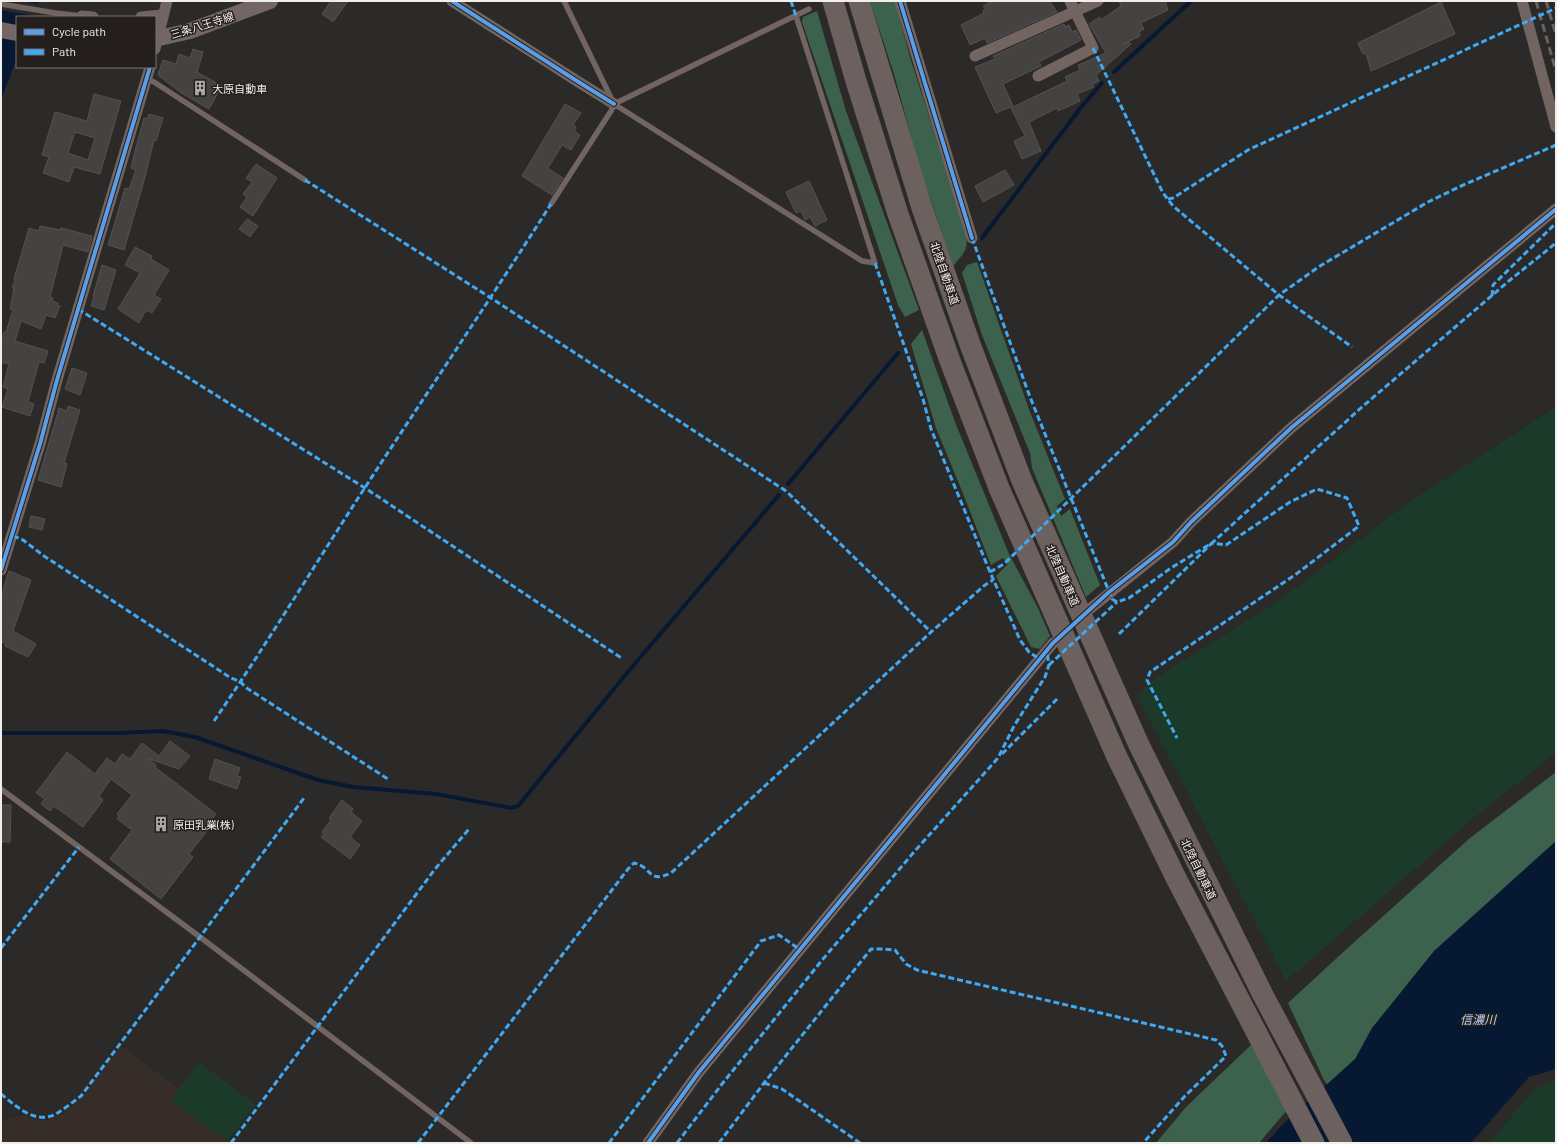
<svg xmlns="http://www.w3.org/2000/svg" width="1557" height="1144" font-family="Barlow,'Noto Sans JP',sans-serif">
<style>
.built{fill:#372d28}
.green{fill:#1c3a2a}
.forest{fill:#3c624d}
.water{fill:#071832}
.pier{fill:#2c2a28}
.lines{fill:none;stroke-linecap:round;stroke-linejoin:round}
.stream{stroke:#071832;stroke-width:4}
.building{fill:#444341;stroke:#545251;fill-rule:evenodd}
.service{stroke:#716461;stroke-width:5.5}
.minor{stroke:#716461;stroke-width:11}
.secondary{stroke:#736664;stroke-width:16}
.motorway{stroke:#6c615f;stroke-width:21}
.rail{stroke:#69625f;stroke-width:3;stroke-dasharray:8 4;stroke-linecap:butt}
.quiet{stroke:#3fa9f5;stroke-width:3;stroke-dasharray:6 3;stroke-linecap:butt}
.cycleway-casing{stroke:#241f1d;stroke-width:6}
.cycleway{stroke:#5a9eea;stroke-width:4}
.labels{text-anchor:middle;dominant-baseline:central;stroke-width:3;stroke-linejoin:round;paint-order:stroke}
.street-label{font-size:11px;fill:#f1eeec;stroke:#241f1d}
.poi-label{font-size:11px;fill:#f1eeec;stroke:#241f1d;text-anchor:start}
.water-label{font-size:12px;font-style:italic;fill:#bbd3f6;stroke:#241f1d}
</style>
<rect width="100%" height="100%" fill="#2c2a28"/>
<path class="built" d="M121,1046L179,1089L171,1100L227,1142L226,1143H1V1121L24,1115L37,1121L47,1120L63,1114L82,1097Z"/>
<g class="green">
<path d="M1556,407V753L1484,809L1286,981L1138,698L1144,688L1165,672L1277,602L1411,501Z"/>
<path d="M199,1062L255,1104L227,1142L171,1100Z"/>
<path d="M1556,1079V1143H1489L1535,1089Z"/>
</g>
<g class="forest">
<path d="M870,1H895L910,57L964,226C969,247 968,249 953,266L919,165L894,74Z"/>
<path d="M817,11L846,111L919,310L905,317L898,305L802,22L803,17Z"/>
<path d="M977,262L1030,412L1065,499L1057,506L1061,516L1070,509L1100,585L1086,597L1032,468L1030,453L982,335L962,273L967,265Z"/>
<path d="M922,330L955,422L1009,554L1037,606L1050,636L1040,649L1031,647L996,576L1008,564L1003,558L991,565L962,491L936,428L911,344Z"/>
<path d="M1556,772V872L1332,1092L1324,1080L1288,1003L1340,955L1470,838Z"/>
<path d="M1252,1044L1288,1109L1259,1143H1156L1186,1107Z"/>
</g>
<g class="water">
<path d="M1,1H39L32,17H17V58L1,100Z"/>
<path d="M1556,841V1069L1529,1077L1471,1143H1266L1283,1124L1355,1059L1372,1028L1434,951Z"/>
</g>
<path class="pier" d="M1,1H22L40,4L35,16L1,10Z"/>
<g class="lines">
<g class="stream">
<path d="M1114,72L1191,1"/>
<path d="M982,238L1082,106L1102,83"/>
<path d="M788,484L898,353"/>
<path d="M1,733H120L163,731L195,737L318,780L353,787L436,794L511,808L518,806L632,667L779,495"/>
</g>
</g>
<g class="building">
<path d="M331,1H348L333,22L322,14Z"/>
<path d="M992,1H1050L1057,12L987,43L985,38L970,45L961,25L984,13L983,10L985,9L983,6Z"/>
<path d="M1119,1H1165L1168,10L1141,23L1144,29L1139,32L1140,36L1123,44L1129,42L1131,44L1096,75L1099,81L1092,84L1094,87L1077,94L1080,101L1058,111L1057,108L1029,122L1041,151L1022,159L1014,141L1025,136L1011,108L1067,81L1065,77L1080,70L1078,65L1106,53L1089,24L1100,17L1101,20L1121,6Z"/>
<path d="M1441,2L1455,34L1371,71L1366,53L1363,54L1358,43Z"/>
<path d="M1064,24L1065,27L1069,25L1072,32L1076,30L1081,40L1039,62L1041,66L1003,84L1013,106L996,113L975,67L995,59L993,56Z"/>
<path d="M193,49L203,52L197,72L222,86L209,109L180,92L158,75L163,60L176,64L179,54L190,58Z"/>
<path d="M94,94L121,101L100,174L74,167L69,182L43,173L49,157L42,155L55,112L87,121ZM75,132L95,138L88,160L68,153Z"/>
<path d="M565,104L581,113L573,125L576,127L574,131L580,135L571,150L562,145L548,168L563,178L552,195L522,176Z"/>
<path d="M149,114L163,118L156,141L154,140L144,181L124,250L108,245L125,188L129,189L136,170L131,168L136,147L144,118L147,119Z"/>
<path d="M256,164L277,178L253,216L240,207L247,197L243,194L252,182L246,178Z"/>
<path d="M1005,170L1014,185L983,202L975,186Z"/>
<path d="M809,181L827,220L815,226L810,217L805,220L801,211L796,213L786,192Z"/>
<path d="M247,219L258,226L250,237L239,229Z"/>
<path d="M40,226L60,230L61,228L92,236L88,252L63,245L50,297L53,298L52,301L58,303L57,305L60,306L55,318L46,315L41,329L21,321L15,341L48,351L44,363L39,362L28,402L34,404L30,416L2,407L8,389L3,387L9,364L1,362V342L4,332H6L13,310L10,309L14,288H12L15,280L14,279L29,228L39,231Z"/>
<path d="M135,247L152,256L151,259L169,270L154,295L161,299L152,313L146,310L139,323L118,309L140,273L125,265Z"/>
<path d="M102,265L116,270L104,310L91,306L94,296H93Z"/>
<path d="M72,368L87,373L80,395L65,389Z"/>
<path d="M68,406L80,410L64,463L67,464L61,487L38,480L59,408L67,411Z"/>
<path d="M31,516L45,519L42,530L29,527Z"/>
<path d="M9,571L31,580L13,631L36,644L28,657L5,646L6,643L1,642V597L5,586H4Z"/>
<path d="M170,741L190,756L179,769L147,758L156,765L155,767L216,814L204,829L207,831L189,854L193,857L161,899L110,859L132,830L117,819L119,816L117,814L132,795L111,779L99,796L103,800L83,827L54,806L50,811L41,804L45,799L36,793L67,752L95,774L107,758L115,764L122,754L130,759L142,743L159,756Z"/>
<path d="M215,759L240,768L237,776L241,777L237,789L209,779Z"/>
<path d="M342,800L353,809L351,812L362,821L350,837L360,845L350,859L321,837L324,834L322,832L331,820L329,818Z"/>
<path d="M1,805H11L10,842H1Z"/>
</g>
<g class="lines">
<g class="service">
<path d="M564,1L614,104L862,261L875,263L796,16"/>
<path d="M1,4L55,13L82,16"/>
<path d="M147,79L154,82L305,180"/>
<path d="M551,204L611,111L614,104L809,9"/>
<path d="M1,789L200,937L471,1143"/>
</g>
<g class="minor">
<path d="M452,1L577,81L614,104"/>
<path d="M900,1L972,238"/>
<path d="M1522,1L1556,127"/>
<path d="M82,16L93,17"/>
<path d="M141,17L162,15"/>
<path d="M155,49L167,1"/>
<path d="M975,56L1098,1"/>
<path d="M1038,76L1093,48L1070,1"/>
<path d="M1,570L40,444L57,380L150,67"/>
<path d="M1091,608L1173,542L1191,522L1291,428L1556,209"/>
<path d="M648,1143L699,1072L1053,643"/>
</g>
<g class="secondary">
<path d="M1,30L17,33"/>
<path d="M155,39L190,31L270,1"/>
</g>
<g class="motorway">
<path d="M833,1L856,81L898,214L950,361L999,488L1117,757L1176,878L1314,1143"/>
<path d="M859,1L922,208L971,347L1022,481L1139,745L1263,995L1342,1143"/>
</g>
<g class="rail">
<path d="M1536,1L1556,71"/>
<path d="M1546,1L1556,35"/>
</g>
<g class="quiet">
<path d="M791,1L796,16"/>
<path d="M1093,48L1163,193L1173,206L1279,295L1352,347"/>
<path d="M305,180L491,298L786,491L931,632"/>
<path d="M1168,199L1173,198L1248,150L1556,8"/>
<path d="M972,238L1030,397L1112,599L1117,602L1129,598L1171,568L1212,543L1362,407L1510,280L1556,243"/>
<path d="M875,263L923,399L931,429L990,572L1020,640L1029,652L1041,660"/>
<path d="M1492,296L1493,285L1556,223"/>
<path d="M78,309L365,488L623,659"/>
<path d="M13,536L23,540L44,556L231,678L241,682L245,687L388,779"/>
<path d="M990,572L1004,564L1279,295L1320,266L1428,202L1461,186L1556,145"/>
<path d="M1119,634L1212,543L1226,545L1290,502L1317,489L1347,498L1359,526L1295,575L1150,672L1147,680L1177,738"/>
<path d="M1049,665L1117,602"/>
<path d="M214,721C266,645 314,566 364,489C426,394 490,300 551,204"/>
<path d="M1002,754L1057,699"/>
<path d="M1,948L79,847"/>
<path d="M764,1083L782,1089L860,1143"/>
<path d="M1,1094C16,1106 35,1125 56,1114C64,1109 73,1102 81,1096L304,798"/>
<path d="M231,1143L435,869L469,829"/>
<path d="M418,1143L628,869L634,863C653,867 647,884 671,873L931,632L985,585L993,580"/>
<path d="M609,1143L761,941L779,935L799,949"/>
<path d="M677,1143L722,1084L823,959L914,852L998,758L1014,726L1045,677L1049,665L1047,652"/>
<path d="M719,1143L764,1083L871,949H884L895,950L906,964L917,970L1216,1040L1222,1046L1226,1056L1185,1096L1143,1143"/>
</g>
<defs>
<g id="cycleway">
<path d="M452,1L577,81L614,104"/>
<path d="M900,1L972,238"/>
<path d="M1,570L40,444L57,380L150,67"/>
<path d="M648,1143L699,1072L1053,643L1109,592L1173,542L1191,522L1291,428L1556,209"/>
</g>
</defs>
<use href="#cycleway" class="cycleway-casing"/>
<use href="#cycleway" class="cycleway"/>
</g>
<defs>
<symbol id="building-bare" viewBox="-9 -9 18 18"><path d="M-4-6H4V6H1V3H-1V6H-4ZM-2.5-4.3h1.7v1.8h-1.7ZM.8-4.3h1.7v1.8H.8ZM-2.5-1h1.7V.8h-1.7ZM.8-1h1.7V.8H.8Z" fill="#aca9a7" stroke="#241f1d" stroke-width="2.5" paint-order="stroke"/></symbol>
</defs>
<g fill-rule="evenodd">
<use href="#building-bare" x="189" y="77" width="22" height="22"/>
<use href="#building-bare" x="150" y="813" width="22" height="22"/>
</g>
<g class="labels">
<g class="street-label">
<text transform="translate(202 25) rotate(-17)">三条八王寺線</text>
<text transform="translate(945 273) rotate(71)">北陸自動車道</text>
<text transform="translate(1063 575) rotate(66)">北陸自動車道</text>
<text transform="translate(1199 869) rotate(64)">北陸自動車道</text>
</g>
<g class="poi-label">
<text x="212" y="88">大原自動車</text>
<text x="173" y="824">原田乳業(株)</text>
</g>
<g class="water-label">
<text x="1478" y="1019">信濃川</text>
</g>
</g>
<rect width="1557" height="1144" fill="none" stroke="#f1eeec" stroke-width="4"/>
<rect x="16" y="16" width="140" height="52" fill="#241f1d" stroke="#767270"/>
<rect x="24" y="29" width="20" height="6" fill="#5a9eea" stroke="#767270"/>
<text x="52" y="36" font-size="12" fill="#f1eeec">Cycle path</text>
<rect x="24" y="49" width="20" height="6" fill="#3fa9f5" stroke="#767270"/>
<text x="52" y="56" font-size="12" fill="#f1eeec">Path</text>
</svg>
